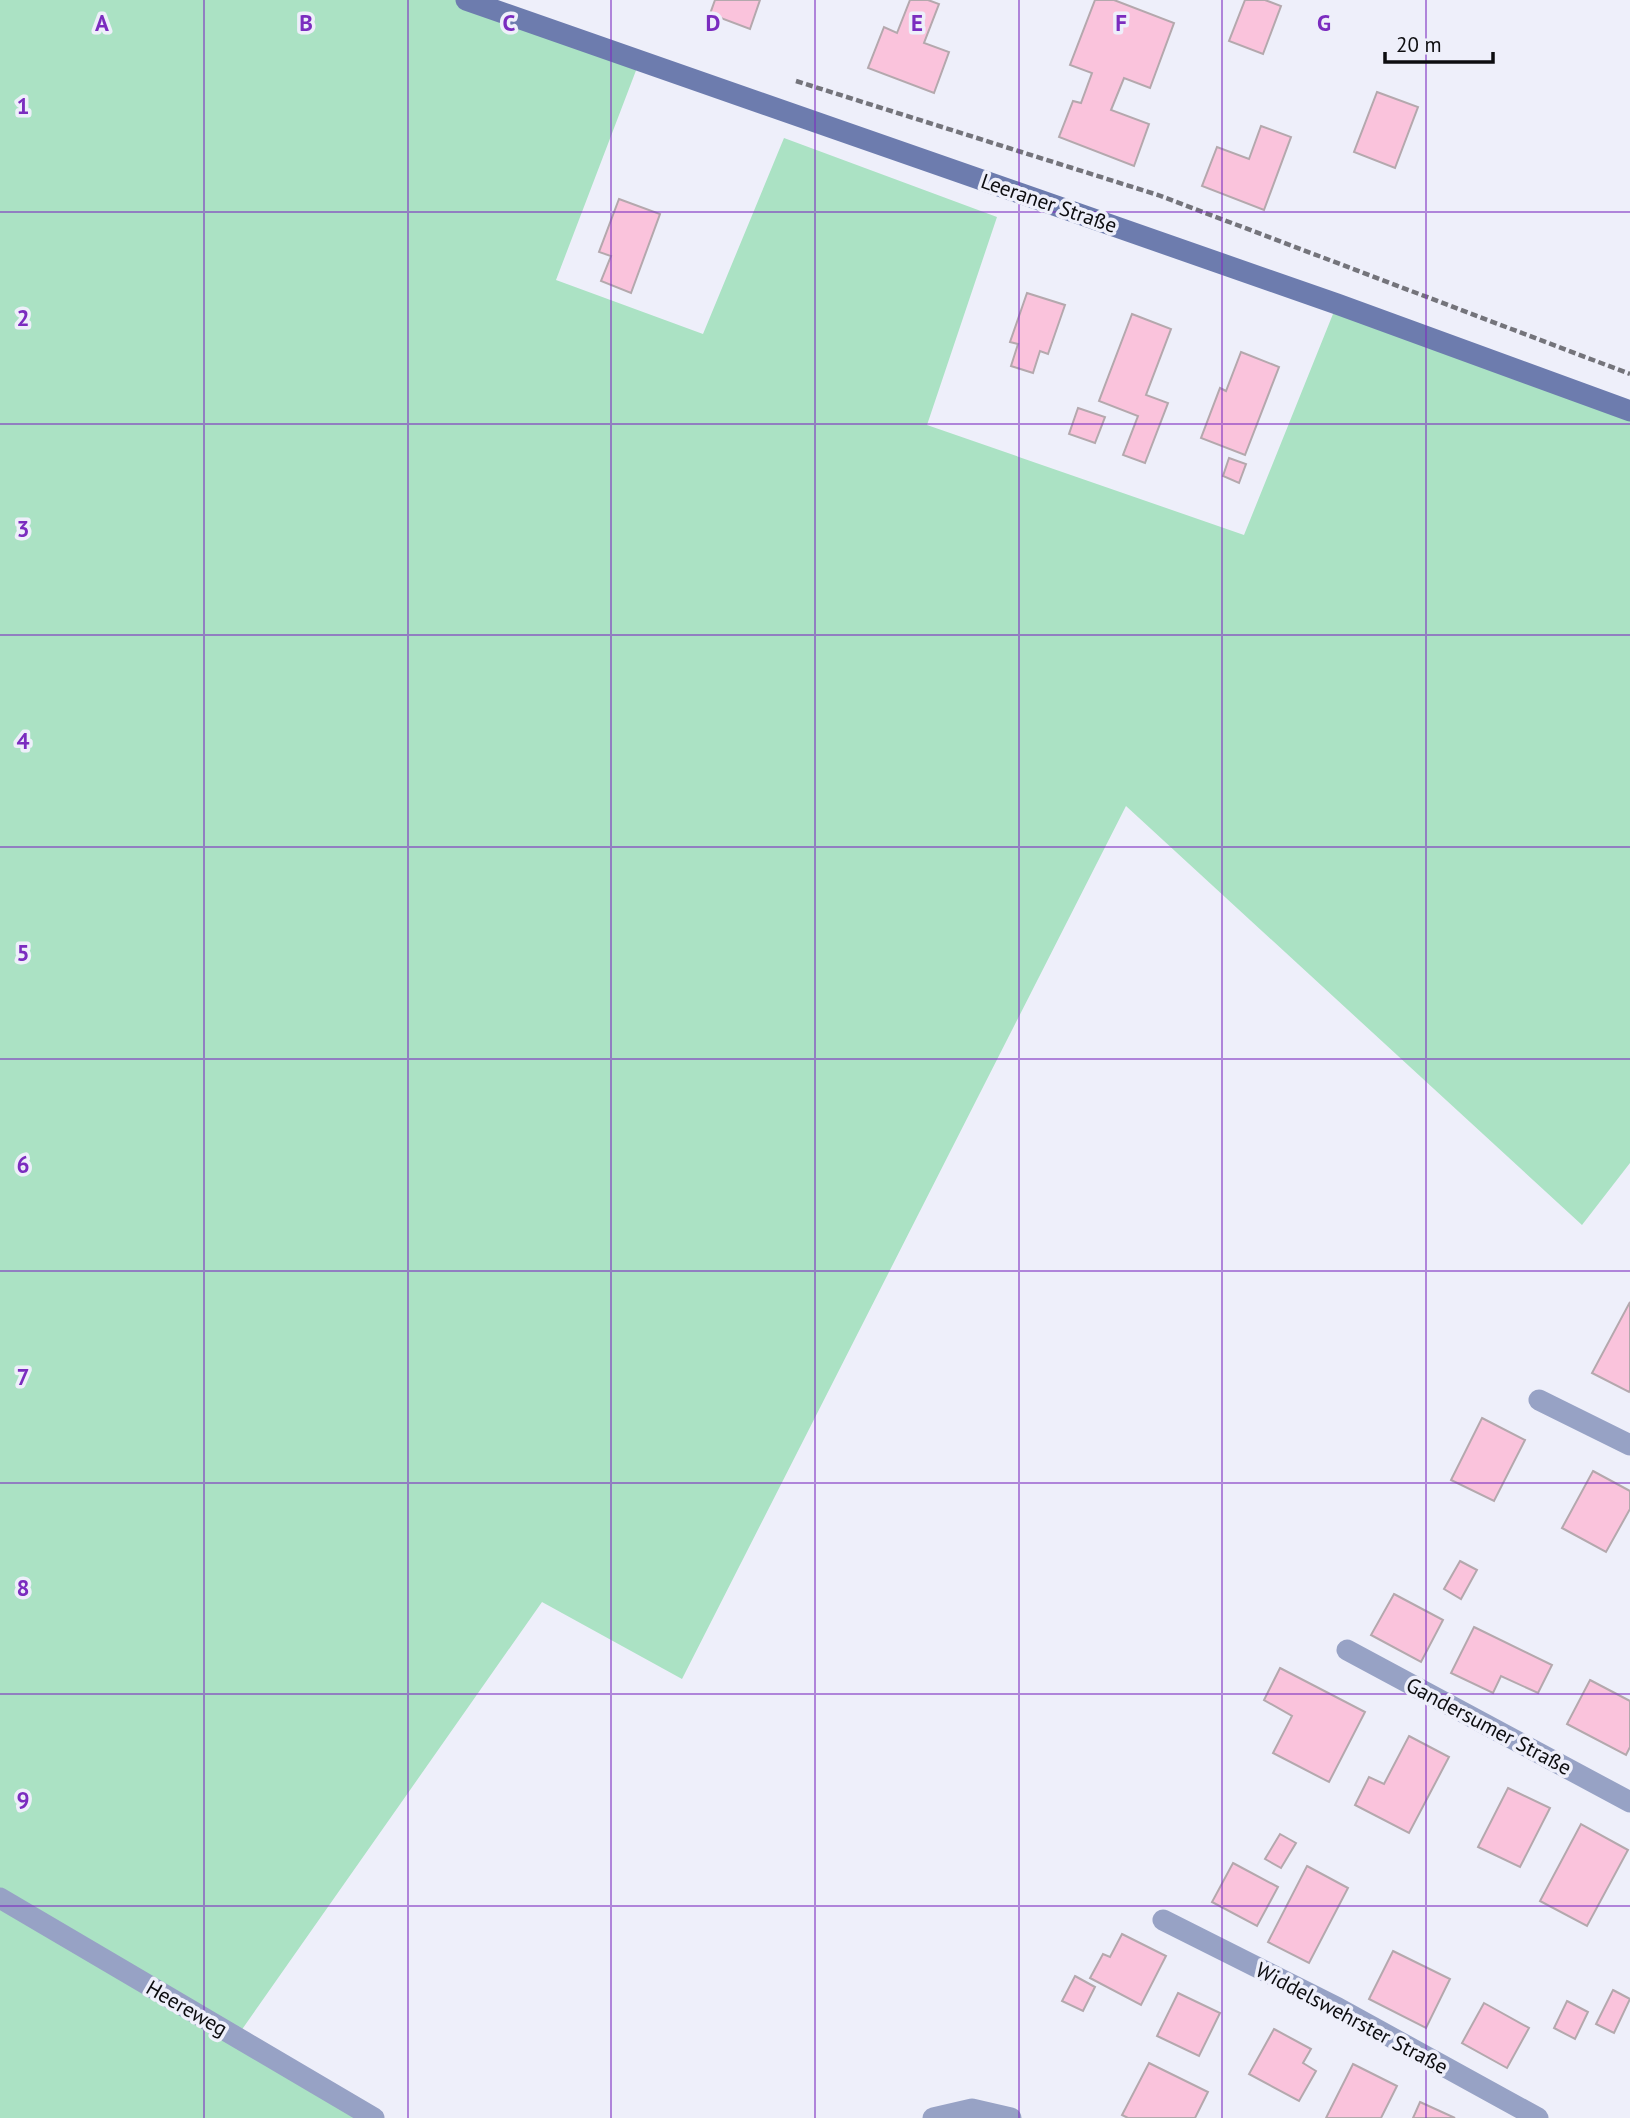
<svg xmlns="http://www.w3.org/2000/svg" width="1630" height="2118" font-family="'PT Sans',sans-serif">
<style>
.green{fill:#abe2c4}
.building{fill:#fac3dc;stroke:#b4a8ad;stroke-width:2}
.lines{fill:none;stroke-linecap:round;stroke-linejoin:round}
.path{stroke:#74747b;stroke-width:4.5;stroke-dasharray:7 3.5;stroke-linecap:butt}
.street{stroke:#97a2c5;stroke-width:21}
.secondary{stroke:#6d7cae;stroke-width:21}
.grid{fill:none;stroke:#7b2cbf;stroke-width:2;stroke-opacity:0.55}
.labels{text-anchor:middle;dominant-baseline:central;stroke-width:7;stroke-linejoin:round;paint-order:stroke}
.street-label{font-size:21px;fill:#0d0d10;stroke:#eeeffa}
.grid-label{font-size:23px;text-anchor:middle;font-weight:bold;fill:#7b2cbf;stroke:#eeeffa;stroke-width:7;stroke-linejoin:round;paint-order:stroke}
</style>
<rect width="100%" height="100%" fill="#eeeffa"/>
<path class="green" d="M0,0H466L640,60L556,280L703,334L784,138L997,217L927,425L1244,535L1337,304L1630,411V1163L1582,1225L1126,806L682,1679L542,1602L236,2038L369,2118H0Z"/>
<g class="building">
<path d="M715,0H760L750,29L710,14Z"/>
<path d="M910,0H928L939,4L924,43L949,52L934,93L868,68L884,27L897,33Z"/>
<path d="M1095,0H1114L1174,23L1150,88L1124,78L1111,110L1149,124L1134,166L1059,137L1073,101L1081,103L1092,73L1070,65Z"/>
<path d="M1245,0H1265L1281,6L1263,54L1229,41Z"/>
<path d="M1377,92L1418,107L1395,168L1354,152Z"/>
<path d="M1261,126L1291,137L1264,210L1202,186L1217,147L1249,159Z"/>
<path d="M619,199L660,214L631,293L601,281L611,256L599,252Z"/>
<path d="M1027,293L1065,305L1048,354L1040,351L1033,373L1011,366L1018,344L1010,342Z"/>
<path d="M1132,314L1171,329L1146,395L1168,403L1145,463L1123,455L1138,416L1099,401Z"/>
<path d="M1241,352L1279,367L1245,455L1201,438L1220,388L1226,391Z"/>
<path d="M1078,408L1105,417L1095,443L1069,434Z"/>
<path d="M1229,458L1246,464L1239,483L1223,476Z"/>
<path d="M1630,1302V1390L1629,1392L1592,1373Z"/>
<path d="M1482,1418L1525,1440L1494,1501L1451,1480Z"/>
<path d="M1593,1471L1630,1491V1509L1606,1552L1562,1528Z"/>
<path d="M1460,1561L1477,1570L1461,1599L1444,1589Z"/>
<path d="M1394,1594L1443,1620L1421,1662L1371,1635Z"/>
<path d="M1474,1627L1552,1665L1538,1693L1501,1676L1493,1693L1451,1673Z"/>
<path d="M1280,1668L1365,1712L1329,1782L1273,1753L1292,1716L1264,1700Z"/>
<path d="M1590,1680L1630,1701V1747L1626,1755L1567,1724Z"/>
<path d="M1409,1736L1449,1757L1409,1833L1355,1805L1369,1777L1384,1784Z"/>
<path d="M1508,1788L1550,1808L1520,1867L1478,1847Z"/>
<path d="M1581,1824L1628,1850L1587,1926L1540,1901Z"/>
<path d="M1280,1834L1296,1843L1281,1868L1265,1859Z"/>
<path d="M1233,1863L1278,1887L1257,1926L1212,1902Z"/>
<path d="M1307,1866L1348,1888L1309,1963L1268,1942Z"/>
<path d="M1122,1934L1166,1956L1141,2005L1090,1978L1103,1954L1110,1957Z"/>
<path d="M1393,1951L1450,1979L1426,2028L1369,1999Z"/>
<path d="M1075,1976L1095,1987L1083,2011L1062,2001Z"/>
<path d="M1613,1990L1630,1999L1614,2033L1596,2024Z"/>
<path d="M1178,1993L1220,2013L1199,2056L1157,2036Z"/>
<path d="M1567,2001L1588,2012L1575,2039L1554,2028Z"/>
<path d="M1484,2003L1529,2028L1507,2068L1462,2043Z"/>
<path d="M1274,2029L1311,2049L1303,2063L1316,2071L1299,2101L1249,2074Z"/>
<path d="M1149,2063L1208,2092L1195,2118H1128L1122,2115Z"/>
<path d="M1353,2064L1397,2086L1381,2118H1326Z"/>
<path d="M1420,2102L1455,2118H1413Z"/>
</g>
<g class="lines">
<path class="path" d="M796,81L1158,195L1630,374"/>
<g class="street">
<path d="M1539,1400L1630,1445"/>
<path d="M1347,1650L1630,1802"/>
<path d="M0,1898L374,2118"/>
<path d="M1163,1920L1338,2008L1538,2118"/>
<path d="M933,2118L972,2109L1011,2118"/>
</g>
<path class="secondary" d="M466,0L1337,304L1630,411"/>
</g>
<path class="grid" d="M204,0V2118M408,0V2118M611,0V2118M815,0V2118M1019,0V2118M1222,0V2118M1426,0V2118M0,212H1630M0,424H1630M0,635H1630M0,847H1630M0,1059H1630M0,1271H1630M0,1483H1630M0,1694H1630M0,1906H1630"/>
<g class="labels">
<g class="street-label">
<text transform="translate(1049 203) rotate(19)">Leeraner Straße</text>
<text transform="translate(1489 1726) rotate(28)">Gandersumer Straße</text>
<text transform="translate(187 2008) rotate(30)">Heereweg</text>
<text transform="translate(1352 2018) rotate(28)">Widdelswehrster Straße</text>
</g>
</g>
<g class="grid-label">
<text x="102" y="31">A</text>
<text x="306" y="31">B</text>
<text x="509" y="31">C</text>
<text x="713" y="31">D</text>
<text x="917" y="31">E</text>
<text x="1121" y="31">F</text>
<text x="1324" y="31">G</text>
<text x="23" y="114">1</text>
<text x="23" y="326">2</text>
<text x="23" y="537">3</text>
<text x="23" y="749">4</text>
<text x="23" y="961">5</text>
<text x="23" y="1173">6</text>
<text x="23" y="1385">7</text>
<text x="23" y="1596">8</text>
<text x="23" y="1808">9</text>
</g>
<path d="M1385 52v10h108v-10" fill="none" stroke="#0d0d10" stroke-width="3.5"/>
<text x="1396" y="52" font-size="21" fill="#0d0d10" stroke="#eeeffa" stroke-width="5" paint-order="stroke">20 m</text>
</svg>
